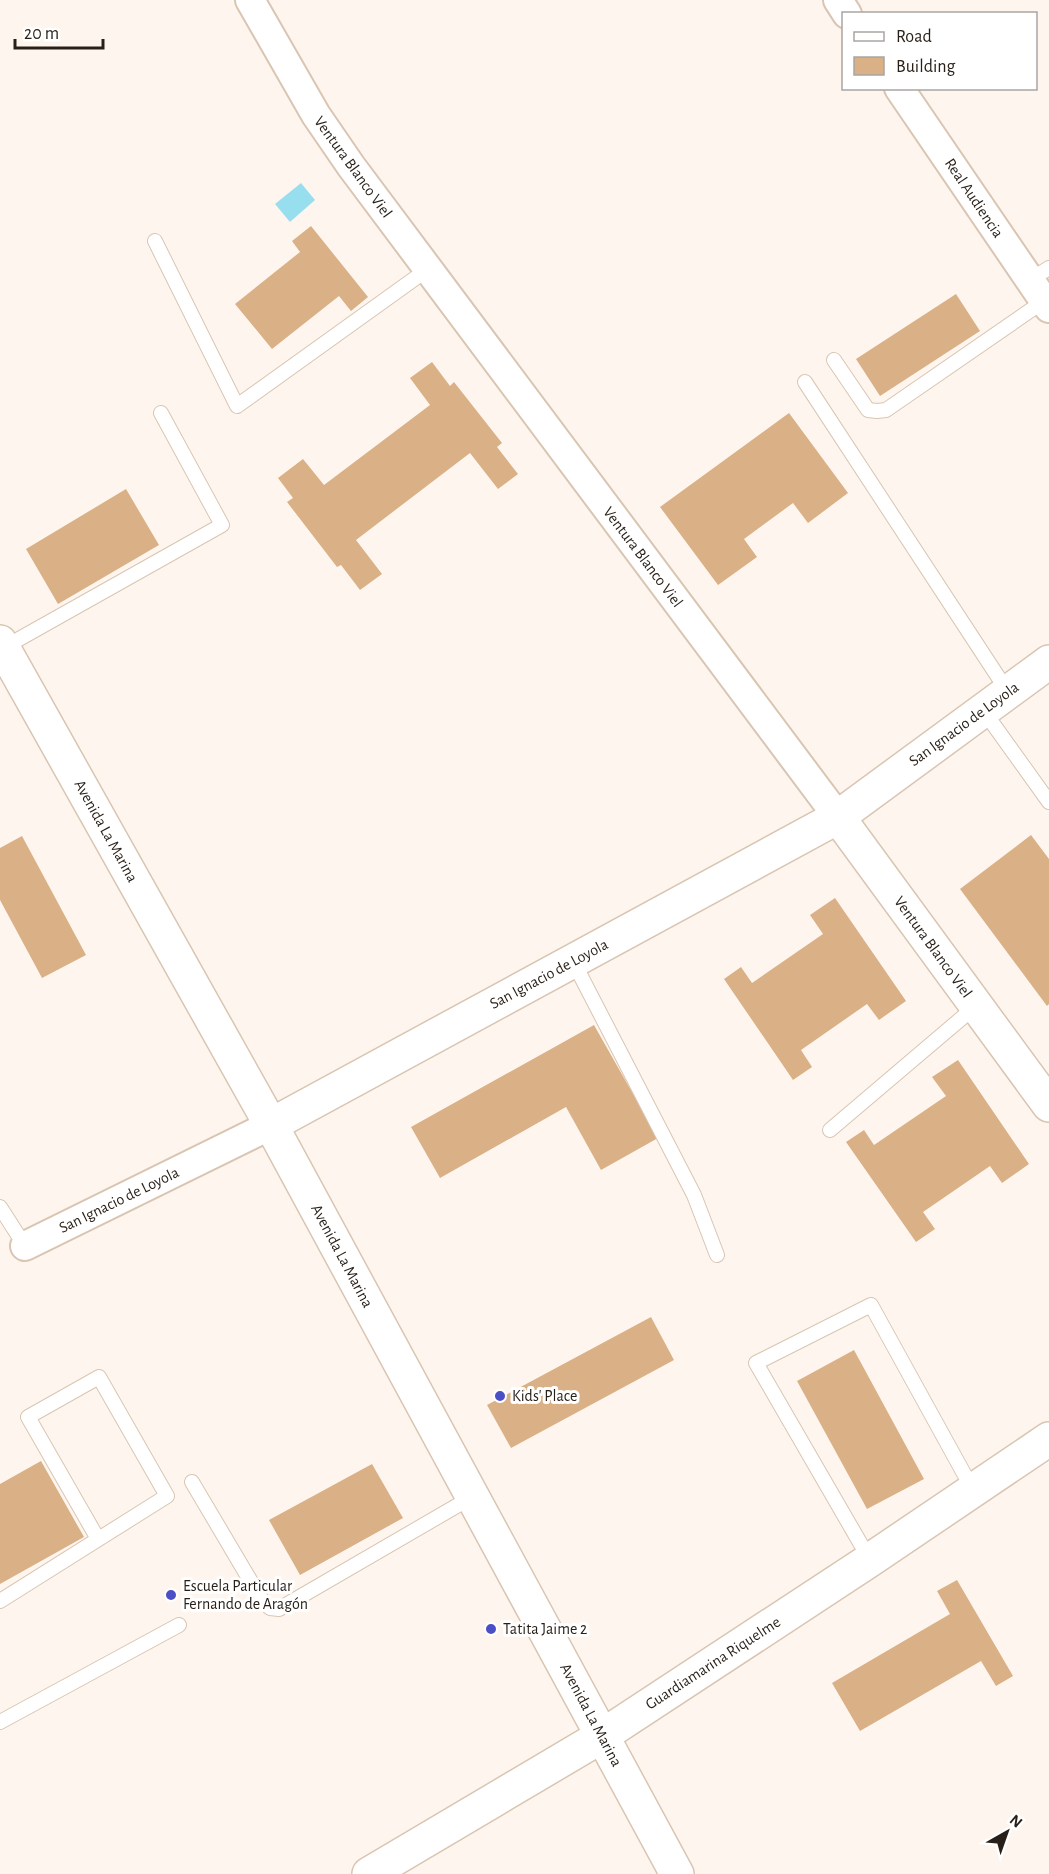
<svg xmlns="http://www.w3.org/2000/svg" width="1049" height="1874" font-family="'Alegreya Sans',sans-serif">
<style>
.water{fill:#97dfee}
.building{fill:#dab086}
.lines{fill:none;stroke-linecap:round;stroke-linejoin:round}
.service-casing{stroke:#d9c5b2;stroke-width:16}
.minor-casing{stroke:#d9c5b2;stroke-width:32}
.tertiary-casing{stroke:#d9c5b2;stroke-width:36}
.service{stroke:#fff;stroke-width:14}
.minor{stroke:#fff;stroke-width:28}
.tertiary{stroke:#fff;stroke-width:33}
.poi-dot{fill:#4b4fc5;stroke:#fff;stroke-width:2}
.labels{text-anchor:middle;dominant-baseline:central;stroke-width:6;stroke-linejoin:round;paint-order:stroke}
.street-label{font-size:16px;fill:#271f18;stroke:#fff}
.poi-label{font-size:16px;fill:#271f18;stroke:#fff;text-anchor:start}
</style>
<rect width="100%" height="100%" fill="#fef6ee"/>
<path class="water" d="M301,183L315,200L290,222L275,204Z"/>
<g class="building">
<path d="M311,226L368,297L351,311L339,296L272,349L235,304L300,252L292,241Z"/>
<path d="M956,294L980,331L880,396L856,359Z"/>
<path d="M432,362L450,386L454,382L502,443L497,447L518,474L498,489L470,453L356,540L382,574L360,590L341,565L337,567L287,502L293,498L278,478L303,459L324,485L430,405L410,378Z"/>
<path d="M789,413L848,493L808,523L793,503L744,539L757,557L718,585L660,507Z"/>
<path d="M126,489L159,545L58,604L26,549Z"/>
<path d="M1031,835L1049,859V1004L1047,1006L960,889Z"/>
<path d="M22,836L86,955L42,978L0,900V848Z"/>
<path d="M835,898L906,1001L879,1020L867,1004L801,1050L812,1067L793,1080L724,979L741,967L752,983L823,934L810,915Z"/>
<path d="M594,1025L658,1138L601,1170L566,1107L440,1178L411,1127Z"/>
<path d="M958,1060L1029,1164L1002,1183L990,1166L923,1212L935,1229L916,1242L846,1142L864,1130L874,1145L946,1096L932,1077Z"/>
<path d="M651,1317L674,1360L511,1448L487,1405Z"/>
<path d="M854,1350L924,1479L867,1509L797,1381Z"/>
<path d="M41,1461L84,1537L0,1584V1484Z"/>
<path d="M372,1464L403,1518L300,1575L269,1520Z"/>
<path d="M957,1580L1013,1676L996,1686L981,1661L860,1731L832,1683L950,1614L937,1591Z"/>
</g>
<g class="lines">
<defs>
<g id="service">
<path d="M155,241L237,406L428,269"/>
<path d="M1030,280L1049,268"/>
<path d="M834,360L868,410L877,411L886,410L1044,301"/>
<path d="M805,382L1008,692"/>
<path d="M3,648L222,525L161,413"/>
<path d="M983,710L1049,802"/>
<path d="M573,961L694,1195L717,1255"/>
<path d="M830,1130L976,1006"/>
<path d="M0,1207L25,1246"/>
<path d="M192,1482L263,1602L270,1608L279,1609L472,1497"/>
<path d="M870,1560L756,1363L871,1305L973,1490"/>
<path d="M0,1601L167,1496L99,1377L28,1417L98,1539"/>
<path d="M0,1722L179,1625"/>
</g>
<g id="minor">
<path d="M250,0L316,115L351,166L838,817"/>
<path d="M838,0L847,14"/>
<path d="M899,88L1049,308"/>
<path d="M25,1246L271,1125"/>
</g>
<g id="tertiary">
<path d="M0,642L271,1125L677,1874"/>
<path d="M838,817L1049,1105"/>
<path d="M271,1125L838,817L1049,662"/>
<path d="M369,1874L602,1736L870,1560L1049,1439"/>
</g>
</defs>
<use href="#service" class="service-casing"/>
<use href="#minor" class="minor-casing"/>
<use href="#tertiary" class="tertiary-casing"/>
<use href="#service" class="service"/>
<use href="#minor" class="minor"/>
<use href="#tertiary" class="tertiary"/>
</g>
<g class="poi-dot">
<circle cx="500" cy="1396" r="6"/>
<circle cx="171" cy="1595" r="6"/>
<circle cx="491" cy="1629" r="6"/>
</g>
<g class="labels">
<g class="street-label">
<text transform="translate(353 167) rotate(54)">Ventura Blanco Viel</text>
<text transform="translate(974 198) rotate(56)">Real Audiencia</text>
<text transform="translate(643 557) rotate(53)">Ventura Blanco Viel</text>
<text transform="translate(964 724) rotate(-36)">San Ignacio de Loyola</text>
<text transform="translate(106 831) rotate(61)">Avenida La Marina</text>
<text transform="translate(933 947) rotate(54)">Ventura Blanco Viel</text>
<text transform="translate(549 974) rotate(-28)">San Ignacio de Loyola</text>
<text transform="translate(119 1200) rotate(-26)">San Ignacio de Loyola</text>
<text transform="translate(342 1256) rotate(62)">Avenida La Marina</text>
<text transform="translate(713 1663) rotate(-33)">Guardiamarina Riquelme</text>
<text transform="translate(591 1715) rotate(62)">Avenida La Marina</text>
</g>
<g class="poi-label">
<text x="512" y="1396">Kids' Place</text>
<text x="183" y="1586">Escuela Particular<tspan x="183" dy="18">Fernando de Aragón</tspan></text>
<text x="503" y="1629">Tatita Jaime 2</text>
</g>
</g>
<rect x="842" y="12" width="195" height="78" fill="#ffffff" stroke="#a9a5a3" stroke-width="1.5"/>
<rect x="854" y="32" width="30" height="9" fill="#ffffff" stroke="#a9a5a3" stroke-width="1.5"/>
<text x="896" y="42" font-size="18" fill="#271f18">Road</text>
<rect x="854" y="57" width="30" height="18" fill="#dab086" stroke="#a9a5a3" stroke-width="1.5"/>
<text x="896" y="72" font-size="18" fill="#271f18">Building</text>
<g transform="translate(1007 1832) rotate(40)" stroke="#ffffff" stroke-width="4.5" paint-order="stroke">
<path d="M0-4.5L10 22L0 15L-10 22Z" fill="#271f18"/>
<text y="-9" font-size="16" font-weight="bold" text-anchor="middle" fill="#271f18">N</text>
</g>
<path d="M15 39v9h88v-9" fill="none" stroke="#271f18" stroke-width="3"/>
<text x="24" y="39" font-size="18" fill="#271f18" stroke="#ffffff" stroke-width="4.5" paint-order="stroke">20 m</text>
</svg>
